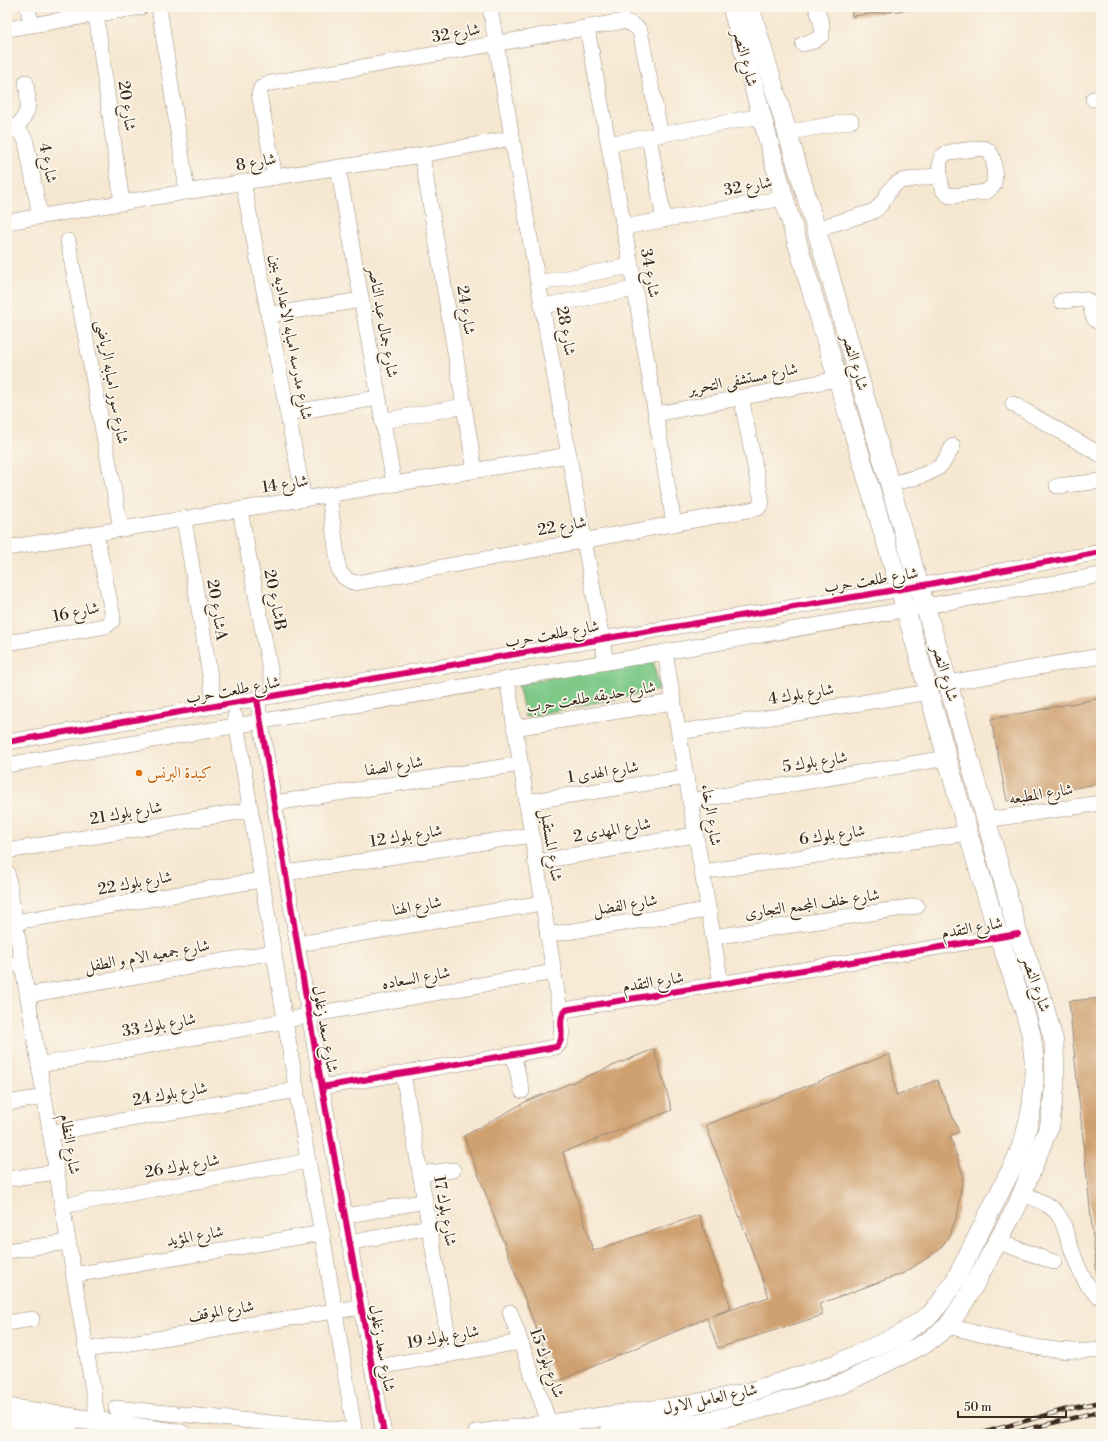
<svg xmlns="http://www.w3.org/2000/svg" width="1108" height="1441" font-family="'Libre Bodoni',Amiri,serif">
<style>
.green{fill:#7ec988;stroke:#5c7a53}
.building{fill:#cfa070}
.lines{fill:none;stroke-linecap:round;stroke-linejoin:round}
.minor-casing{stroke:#988878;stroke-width:16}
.major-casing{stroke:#988878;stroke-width:20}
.minor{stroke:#fff;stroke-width:15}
.major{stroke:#fff;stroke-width:19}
.rail-casing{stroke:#3b2a1e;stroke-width:4.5}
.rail{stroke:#fbf7ec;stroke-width:3;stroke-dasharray:9;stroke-linecap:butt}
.cycleway-casing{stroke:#fbf7ec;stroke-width:8}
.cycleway{stroke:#d6006c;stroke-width:6}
.food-dot{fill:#e8710a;stroke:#fbf7ec;stroke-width:1.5}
.labels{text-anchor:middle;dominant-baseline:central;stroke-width:3.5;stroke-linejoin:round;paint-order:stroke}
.street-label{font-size:16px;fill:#3b2a1e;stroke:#fbf7ec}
.food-label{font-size:16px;fill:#c56008;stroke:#fbf7ec;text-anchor:start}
</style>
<rect width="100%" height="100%" fill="#fbf7ec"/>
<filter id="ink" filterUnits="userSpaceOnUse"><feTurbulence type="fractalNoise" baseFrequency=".025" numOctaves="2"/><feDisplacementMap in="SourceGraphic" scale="8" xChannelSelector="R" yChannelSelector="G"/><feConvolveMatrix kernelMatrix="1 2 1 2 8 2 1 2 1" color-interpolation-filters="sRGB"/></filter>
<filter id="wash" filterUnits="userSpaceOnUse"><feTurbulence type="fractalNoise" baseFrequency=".012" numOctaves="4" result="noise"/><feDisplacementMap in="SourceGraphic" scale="16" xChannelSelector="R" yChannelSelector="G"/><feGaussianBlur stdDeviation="0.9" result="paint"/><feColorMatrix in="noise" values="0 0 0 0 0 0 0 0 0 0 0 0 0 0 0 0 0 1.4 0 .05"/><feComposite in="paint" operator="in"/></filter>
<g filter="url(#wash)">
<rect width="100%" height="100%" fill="#f6e7d1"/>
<path class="green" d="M653,659L659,690L525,717L518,684Z"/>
<g id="blocks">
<g class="building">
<path d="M851,7H927V8L852,16Z"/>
<path d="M1101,698V783L1007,801L991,719Z"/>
<path d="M1101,998V1276L1097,1277L1069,1001Z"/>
<path d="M654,1049L672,1110L563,1152L593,1251L699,1215L731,1308L712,1316L769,1297L706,1125L890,1054L896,1095L937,1080L959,1132L950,1136L963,1175L958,1213L949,1236L939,1250L904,1273L819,1304L823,1315L718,1348L707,1318L556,1382L464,1136L529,1100Z"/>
</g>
</g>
</g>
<g filter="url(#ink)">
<use href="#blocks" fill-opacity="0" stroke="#988878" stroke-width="1"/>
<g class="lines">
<defs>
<g id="minor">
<path d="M28,7L31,25"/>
<path d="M159,7L187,191"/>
<path d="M490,7L512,138L606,662"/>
<path d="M96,14L122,203"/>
<path d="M587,28L631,266L674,524"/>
<path d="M7,29L141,7"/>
<path d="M803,44L814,41L822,35V25L816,7"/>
<path d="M1093,99L1101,98"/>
<path d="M15,129C31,111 29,105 26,82"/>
<path d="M7,130C18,129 22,132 26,142L40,216"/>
<path d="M786,133L851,121"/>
<path d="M649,137L664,220"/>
<path d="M609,144L761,116"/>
<path d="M983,148C996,150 995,174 994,185L986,192L950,196C947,194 943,192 942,188C940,182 938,162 942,157C944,154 947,153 950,152Z"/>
<path d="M422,155L475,471"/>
<path d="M338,167L394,484"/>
<path d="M275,177L259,94L261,88L266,84L624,21C631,23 635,25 640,31L661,135"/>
<path d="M243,182L304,499"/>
<path d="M7,222L275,177L422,155L512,138"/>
<path d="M624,227L784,198"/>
<path d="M816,229L872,212C888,203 885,187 902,181L940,175"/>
<path d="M68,241L121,529"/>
<path d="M539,283L631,266"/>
<path d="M1061,301L1084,299L1087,300C1094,307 1089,320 1101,323"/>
<path d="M543,306L635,289"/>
<path d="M268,315L361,300"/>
<path d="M1013,404L1101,455"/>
<path d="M288,413L378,398"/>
<path d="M656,414L837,379"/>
<path d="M382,421L464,406"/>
<path d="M890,484C905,480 927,476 939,467C945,462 949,453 953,446"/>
<path d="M1057,486L1101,481"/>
<path d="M329,495L339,571C344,578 348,581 356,583L754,509L758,508L762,502L741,397"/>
<path d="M240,510L275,696"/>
<path d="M184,519L215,706"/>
<path d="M7,548L569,455"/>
<path d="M7,643L106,626L112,621L113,617L96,534"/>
<path d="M665,652L721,984"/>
<path d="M507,679L561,1017"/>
<path d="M948,683L1101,656"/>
<path d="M257,699L309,1015L384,1434"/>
<path d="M235,716L308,1161L322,1233L355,1434"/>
<path d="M514,728L674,702"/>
<path d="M679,732L929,692"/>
<path d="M7,742L602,639L919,586L1101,552"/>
<path d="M7,765L665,652L1101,575"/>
<path d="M690,801L947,758"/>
<path d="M526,802L686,777"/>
<path d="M275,803L520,764"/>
<path d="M986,820L1101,803"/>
<path d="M7,851L250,810"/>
<path d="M535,862L695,835"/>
<path d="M7,872L98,1421"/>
<path d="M702,872L968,833"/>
<path d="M286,873L531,835"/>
<path d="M15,922L261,880"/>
<path d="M547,935L708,910"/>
<path d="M713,937L917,906"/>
<path d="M298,944L542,903"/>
<path d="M7,965L22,963"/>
<path d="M27,995L274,952"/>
<path d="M513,1054L522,1091"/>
<path d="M39,1065L285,1021L309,1015L554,972"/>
<path d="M403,1073L451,1354"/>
<path d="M322,1087L556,1047C568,1038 555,1020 566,1010L570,1009L1010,935"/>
<path d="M7,1103L44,1097"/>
<path d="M50,1133L297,1090"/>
<path d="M420,1174L453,1170"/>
<path d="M7,1179L56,1172"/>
<path d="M1023,1193C1034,1199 1052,1204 1059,1216C1063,1221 1064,1227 1066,1233C1074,1255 1081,1285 1101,1298"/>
<path d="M62,1206L308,1161"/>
<path d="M345,1216L425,1201"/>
<path d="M999,1242L1054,1262"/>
<path d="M349,1243L429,1227"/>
<path d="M7,1251L68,1242"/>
<path d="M73,1275L322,1233"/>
<path d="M510,1312L550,1425"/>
<path d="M7,1323L32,1319"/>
<path d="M948,1326C998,1338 1049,1356 1101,1350"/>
<path d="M86,1350L361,1307"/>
<path d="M372,1368L520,1342"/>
<path d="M116,1408L355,1431"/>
</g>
<g id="major">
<path d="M7,1408L181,1434"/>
<path d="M7,1427L69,1434"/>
<path d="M477,1434L690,1405L750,1392L837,1364L900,1335L930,1315L940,1303L956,1279L1016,1160L1025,1136L1031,1111L1034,1085V1059L1031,1034L1024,1009L999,937L968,833L900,589L784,198L732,7"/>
<path d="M608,1434L699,1423L757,1410L842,1384L926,1343L948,1326L968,1296L1017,1206L1050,1124L1055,1083L1054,1042L1043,1002L1018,934L948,683L919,586L828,269L750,7"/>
</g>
</defs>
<use href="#minor" class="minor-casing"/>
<use href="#major" class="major-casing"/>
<use href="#minor" class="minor"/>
<use href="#major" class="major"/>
<defs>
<g id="rail">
<path d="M979,1434L1064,1410L1101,1402"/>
<path d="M1008,1434L1101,1411"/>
</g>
</defs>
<use href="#rail" class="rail-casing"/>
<use href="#rail" class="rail"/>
<defs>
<g id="cycleway">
<path d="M257,699L309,1015L384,1434"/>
<path d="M7,742L602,639L919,586L1101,552"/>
<path d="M322,1087L556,1047C568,1038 555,1020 566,1010L570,1009L1018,934"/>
</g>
</defs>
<use href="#cycleway" class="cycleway-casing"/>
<use href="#cycleway" class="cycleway"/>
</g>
</g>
<circle class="food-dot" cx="139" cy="773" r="4"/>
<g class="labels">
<g class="street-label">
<text transform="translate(456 33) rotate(-10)">شارع 32</text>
<text transform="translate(745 58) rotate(75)">شارع النصر</text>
<text transform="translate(127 106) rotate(82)">شارع 20</text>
<text transform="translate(256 162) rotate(-10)">شارع 8</text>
<text transform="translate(48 163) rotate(79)">شارع 4</text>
<text transform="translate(748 186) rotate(-10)">شارع 32</text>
<text transform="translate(650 273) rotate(80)">شارع 34</text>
<text transform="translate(466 310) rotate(81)">شارع 24</text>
<text transform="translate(383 322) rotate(80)">شارع جمال عبد الناصر</text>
<text transform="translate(566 331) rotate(80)">شارع 28</text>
<text transform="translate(291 337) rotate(79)">شارع مدرسه امبابه الاعداديه بنين</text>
<text transform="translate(855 362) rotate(74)">شارع النصر</text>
<text transform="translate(743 379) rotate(-11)">شارع مستشفى التحرير</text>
<text transform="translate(112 382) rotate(80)">شارع سور امبابه الرياضى</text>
<text transform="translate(285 484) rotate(-9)">شارع 14</text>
<text transform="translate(562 526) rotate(-10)">شارع 22</text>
<text transform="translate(871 580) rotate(-9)">شارع طلعت حرب</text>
<text transform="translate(275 600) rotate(79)">شارع 20B</text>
<text transform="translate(217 610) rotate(81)">شارع 20A</text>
<text transform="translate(76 612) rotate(-12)">شارع 16</text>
<text transform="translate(552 634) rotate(-10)">شارع طلعت حرب</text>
<text transform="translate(945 673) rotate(74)">شارع النصر</text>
<text transform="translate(233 690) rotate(-10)">شارع طلعت حرب</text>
<text transform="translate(801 694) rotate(-9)">شارع بلوك 4</text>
<text transform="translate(591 697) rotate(-9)">شارع حديقه طلعت حرب</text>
<text transform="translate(815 762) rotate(-9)">شارع بلوك 5</text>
<text transform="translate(394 766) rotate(-9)">شارع الصفا</text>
<text transform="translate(603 772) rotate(-9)">شارع الهدى 1</text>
<text transform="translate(1041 794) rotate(-9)">شارع المطبعه</text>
<text transform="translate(126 813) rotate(-10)">شارع بلوك 21</text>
<text transform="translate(711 815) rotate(81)">شارع الرخاء</text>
<text transform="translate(612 830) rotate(-10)">شارع المهدى 2</text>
<text transform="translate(832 835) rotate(-8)">شارع بلوك 6</text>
<text transform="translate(406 836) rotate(-9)">شارع بلوك 12</text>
<text transform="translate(551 845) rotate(81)">شارع المستقبل</text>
<text transform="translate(135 883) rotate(-10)">شارع بلوك 22</text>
<text transform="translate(812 904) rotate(-8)">شارع خلف المجمع التجارى</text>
<text transform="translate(625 905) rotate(-9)">شارع الفضل</text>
<text transform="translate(417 906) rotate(-10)">شارع الهنا</text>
<text transform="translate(972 928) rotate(-10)">شارع التقدم</text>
<text transform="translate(147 956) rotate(-10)">شارع جمعيه الام و الطفل</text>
<text transform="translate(416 978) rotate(-10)">شارع السعاده</text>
<text transform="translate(653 982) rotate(-9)">شارع التقدم</text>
<text transform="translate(1036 984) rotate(71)">شارع النصر</text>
<text transform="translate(159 1025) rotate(-10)">شارع بلوك 33</text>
<text transform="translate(325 1029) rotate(80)">شارع سعد زغلول</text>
<text transform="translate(170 1094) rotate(-10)">شارع بلوك 24</text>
<text transform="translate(70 1144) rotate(81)">شارع النظام</text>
<text transform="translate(182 1166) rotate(-10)">شارع بلوك 26</text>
<text transform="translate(445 1211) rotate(80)">شارع بلوك 17</text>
<text transform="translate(195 1236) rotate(-10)">شارع المؤيد</text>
<text transform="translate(221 1311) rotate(-9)">شارع الموقف</text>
<text transform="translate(443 1337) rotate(-10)">شارع بلوك 19</text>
<text transform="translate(382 1348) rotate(80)">شارع سعد زغلول</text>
<text transform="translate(547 1363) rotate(70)">شارع بلوك 15</text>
<text transform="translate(710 1399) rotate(-12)">شارع العامل الاول</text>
</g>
<g class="food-label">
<text x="147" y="773">كبدة البرنس</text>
</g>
</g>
<rect width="1108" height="1441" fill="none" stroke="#fbf7ec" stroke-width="24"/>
<path d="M958 1411v6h108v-6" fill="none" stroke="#3b2a1e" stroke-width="2"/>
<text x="964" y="1411" font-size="12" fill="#3b2a1e" stroke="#fbf7ec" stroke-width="3" paint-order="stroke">50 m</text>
</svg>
